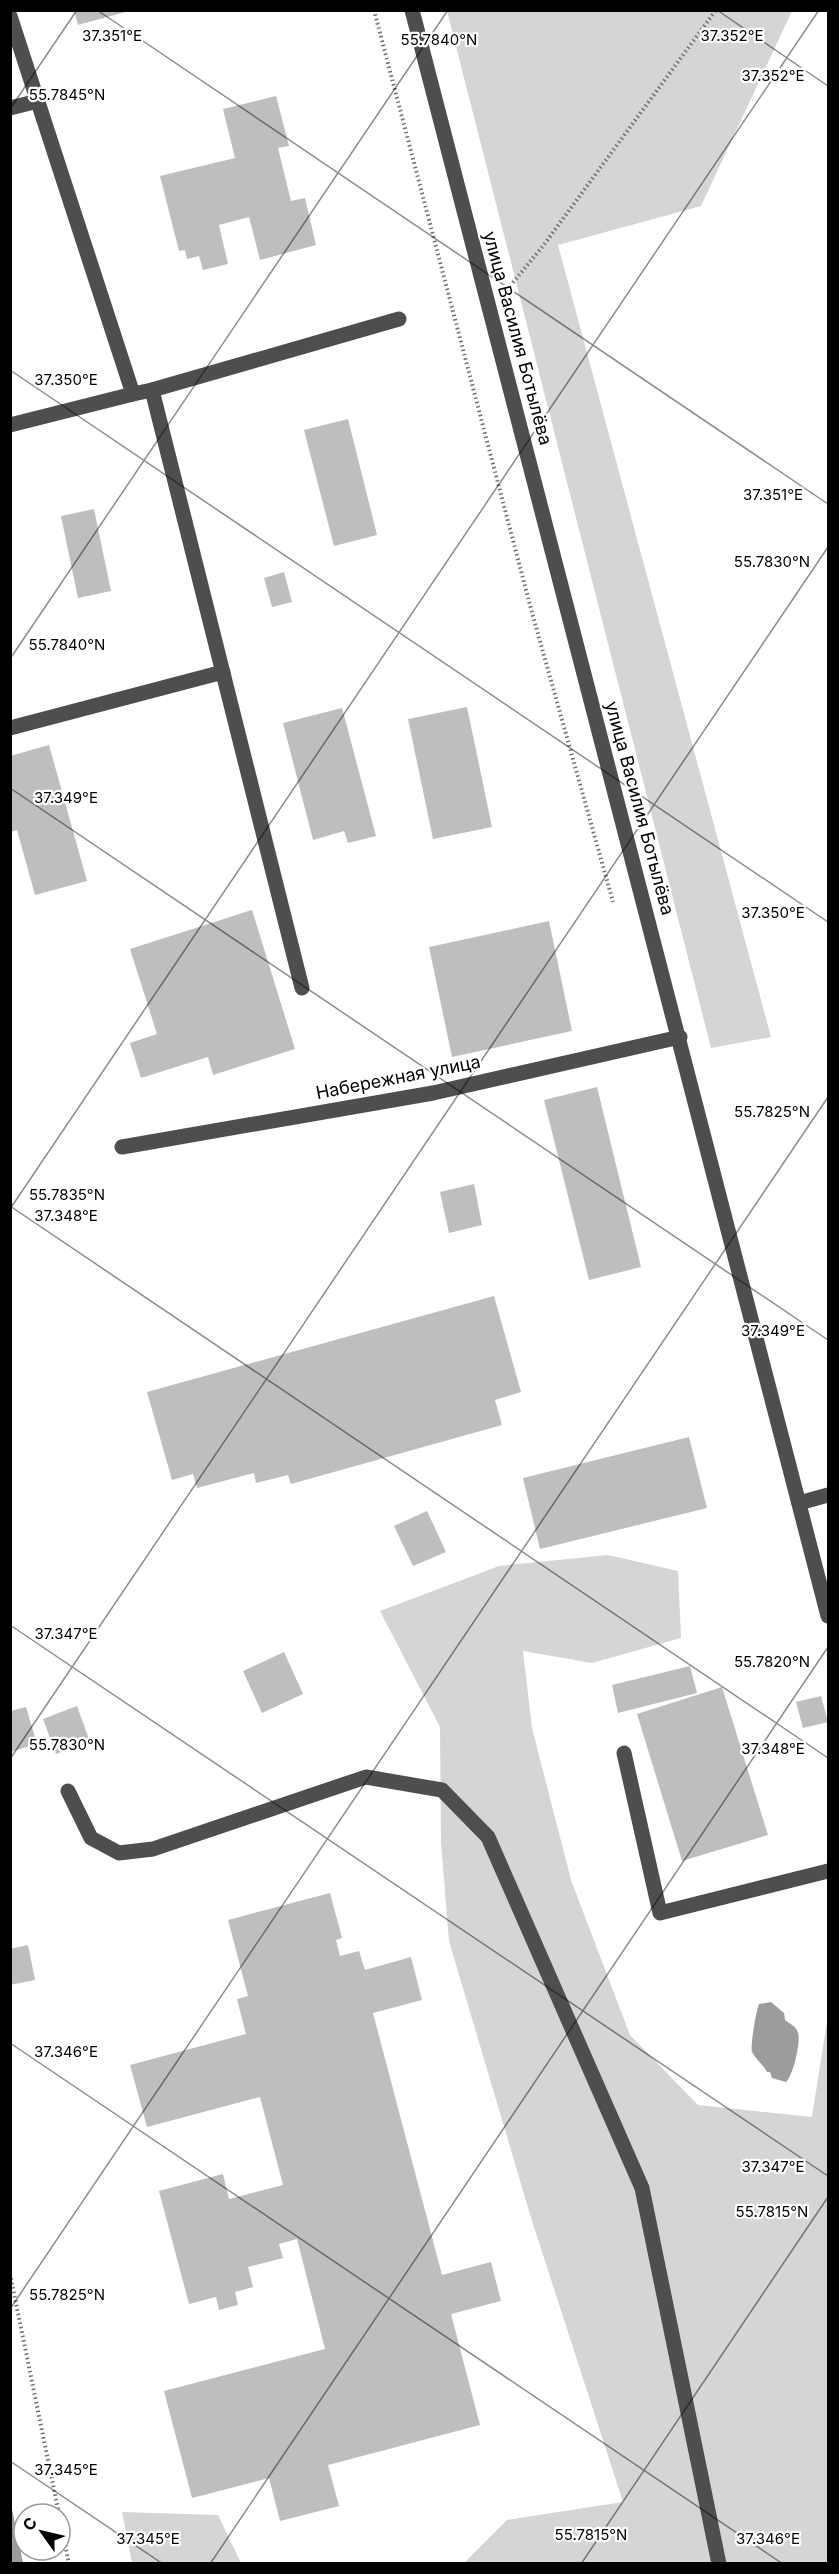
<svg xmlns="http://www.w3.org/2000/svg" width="839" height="2574" font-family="Inter,sans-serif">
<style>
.green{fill:#d5d5d5}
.water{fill:#9c9c9c}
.building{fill:#bebebe}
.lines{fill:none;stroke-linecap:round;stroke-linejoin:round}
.path{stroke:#707070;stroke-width:4;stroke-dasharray:1.5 3;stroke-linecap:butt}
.minor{stroke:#4e4e4e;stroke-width:15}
.ticks{fill:none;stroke:#000;stroke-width:1.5;stroke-opacity:0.45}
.labels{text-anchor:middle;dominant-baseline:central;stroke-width:4.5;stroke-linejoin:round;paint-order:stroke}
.street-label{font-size:18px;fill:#000;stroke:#fff}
.ticks-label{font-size:15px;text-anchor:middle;fill:#000;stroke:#fff;stroke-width:4.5;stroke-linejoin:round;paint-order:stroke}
</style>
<rect width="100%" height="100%" fill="#fff"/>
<g class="green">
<path d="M447,11H792L701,206L558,245L771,1037L711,1048Z"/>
<path d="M608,1555L678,1571L681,1638L592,1663L523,1651L532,1728L571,1880L630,2035L698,2105L812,2117L828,2015V2563H464L507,2520L623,2502L532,2221L449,1941L441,1843L440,1727L380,1611L499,1566Z"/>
<path d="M122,2512L218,2515L241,2563H132Z"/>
</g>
<g class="water">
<path d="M771,2002L784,2013L785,2020C790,2024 797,2027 798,2033C801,2042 793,2076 786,2082L772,2078L770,2072H767C763,2064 756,2060 752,2052C750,2047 756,2011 759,2004Z"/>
<path d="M10,2504H11L23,2563H11Z"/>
</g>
<g class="building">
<path d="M74,10H129V11L78,25Z"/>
<path d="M276,96L289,146L278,148L291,201L305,198L316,245L260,260L249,217L219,225L228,264L203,270L199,256L187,259L185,250L179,251L160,176L235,158L223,109Z"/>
<path d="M348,419L377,535L334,546L304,430Z"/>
<path d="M94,509L111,591L78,598L61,516Z"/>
<path d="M284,572L292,602L272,607L264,578Z"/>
<path d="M467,707L492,827L433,839L408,719Z"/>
<path d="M342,708L376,836L348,843L344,831L313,840L283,723Z"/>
<path d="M49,745L87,881L35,895L17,830L10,832V756Z"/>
<path d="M252,910L295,1049L213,1075L208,1057L141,1078L130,1043L157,1034L130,949Z"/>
<path d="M549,921L572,1031L452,1057L429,947Z"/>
<path d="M597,1087L641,1267L589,1280L544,1100Z"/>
<path d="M474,1184L482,1225L449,1233L440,1192Z"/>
<path d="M494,1296L521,1392L495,1400L502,1425L291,1484L288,1475L256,1483L254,1473L197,1488L193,1474L172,1480L147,1392Z"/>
<path d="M689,1437L707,1508L540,1549L523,1478Z"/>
<path d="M427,1511L446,1552L413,1566L394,1526Z"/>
<path d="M284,1652L303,1694L262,1713L243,1671Z"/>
<path d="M690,1666L697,1693L618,1713L612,1685Z"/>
<path d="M722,1687L768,1835L682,1861L637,1714Z"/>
<path d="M821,1696L828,1722L803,1728L796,1702Z"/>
<path d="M77,1706L90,1742L56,1754L43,1719Z"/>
<path d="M26,1707L37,1744L10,1752V1711Z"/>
<path d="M330,1893L342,1938L336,1940L340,1956L359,1951L365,1970L411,1957L422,2000L373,2013L442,2275L491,2262L501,2301L451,2314L480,2425L328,2465L339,2506L280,2521L269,2478L192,2498L164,2391L325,2349L297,2239L279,2244L283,2258L248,2267L253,2287L235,2292L238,2305L219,2310L216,2297L189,2304L159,2191L223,2174L229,2199L283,2185L260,2097L147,2127L130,2065L246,2034L237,1999L248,1996L228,1920Z"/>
<path d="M28,1945L35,1980L10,1985V1949Z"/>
</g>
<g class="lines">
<g class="path">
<path d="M374,10L531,609L613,902"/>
<path d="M510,286L543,246L716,10"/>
<path d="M10,2274L59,2514"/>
<path d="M60,2519L69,2564"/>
</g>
<g class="minor">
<path d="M412,10L828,1616"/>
<path d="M10,16L133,394L152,390L302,988"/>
<path d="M10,108L38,101"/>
<path d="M152,390L399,319"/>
<path d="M10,425L133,394"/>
<path d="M10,728L223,672"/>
<path d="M122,1147L433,1093L680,1037"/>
<path d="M799,1503L828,1495"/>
<path d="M624,1753L660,1913L828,1871"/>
<path d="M68,1791L91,1838L119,1853L153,1849L366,1777L442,1790L488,1837L642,2188L719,2564"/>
</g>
</g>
<path class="ticks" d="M97,10L828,504M717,10L828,86M10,109L77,10M10,370L828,922M10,659L448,10M10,788L828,1340M10,1206L828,1758M10,1209L819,10M10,1625L828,2176M10,1759L828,547M10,2043L783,2564M10,2309L828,1097M10,2461L163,2564M210,2564L828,1647M581,2564L828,2197"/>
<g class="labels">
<g class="street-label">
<text transform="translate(518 338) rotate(75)">улица Василия Ботылёва</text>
<text transform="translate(640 808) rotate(75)">улица Василия Ботылёва</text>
<text transform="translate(398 1077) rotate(-11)">Набережная улица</text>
</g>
</g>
<g class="ticks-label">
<text x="112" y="41">37.351°E</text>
<text x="732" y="41">37.352°E</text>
<text x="439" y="45">55.7840°N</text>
<text x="773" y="81">37.352°E</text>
<text x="67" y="100">55.7845°N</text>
<text x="66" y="385">37.350°E</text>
<text x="773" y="500">37.351°E</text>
<text x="772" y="567">55.7830°N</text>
<text x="67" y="650">55.7840°N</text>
<text x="66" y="803">37.349°E</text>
<text x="773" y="918">37.350°E</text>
<text x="772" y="1117">55.7825°N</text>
<text x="67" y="1200">55.7835°N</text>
<text x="66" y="1221">37.348°E</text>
<text x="773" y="1336">37.349°E</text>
<text x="66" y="1639">37.347°E</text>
<text x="772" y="1667">55.7820°N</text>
<text x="67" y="1750">55.7830°N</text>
<text x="773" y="1754">37.348°E</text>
<text x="66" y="2057">37.346°E</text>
<text x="773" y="2172">37.347°E</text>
<text x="772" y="2217">55.7815°N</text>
<text x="67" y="2300">55.7825°N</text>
<text x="66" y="2475">37.345°E</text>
<text x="591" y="2540">55.7815°N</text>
<text x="148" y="2544">37.345°E</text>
<text x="768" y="2544">37.346°E</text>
</g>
<rect width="839" height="2574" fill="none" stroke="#000000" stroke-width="24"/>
<g transform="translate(42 2532) rotate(304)"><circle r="28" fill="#ffffff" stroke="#999999" stroke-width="1.5"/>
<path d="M0-4.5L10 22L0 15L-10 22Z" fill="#000000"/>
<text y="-9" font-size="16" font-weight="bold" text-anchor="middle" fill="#000000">С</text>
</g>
</svg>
